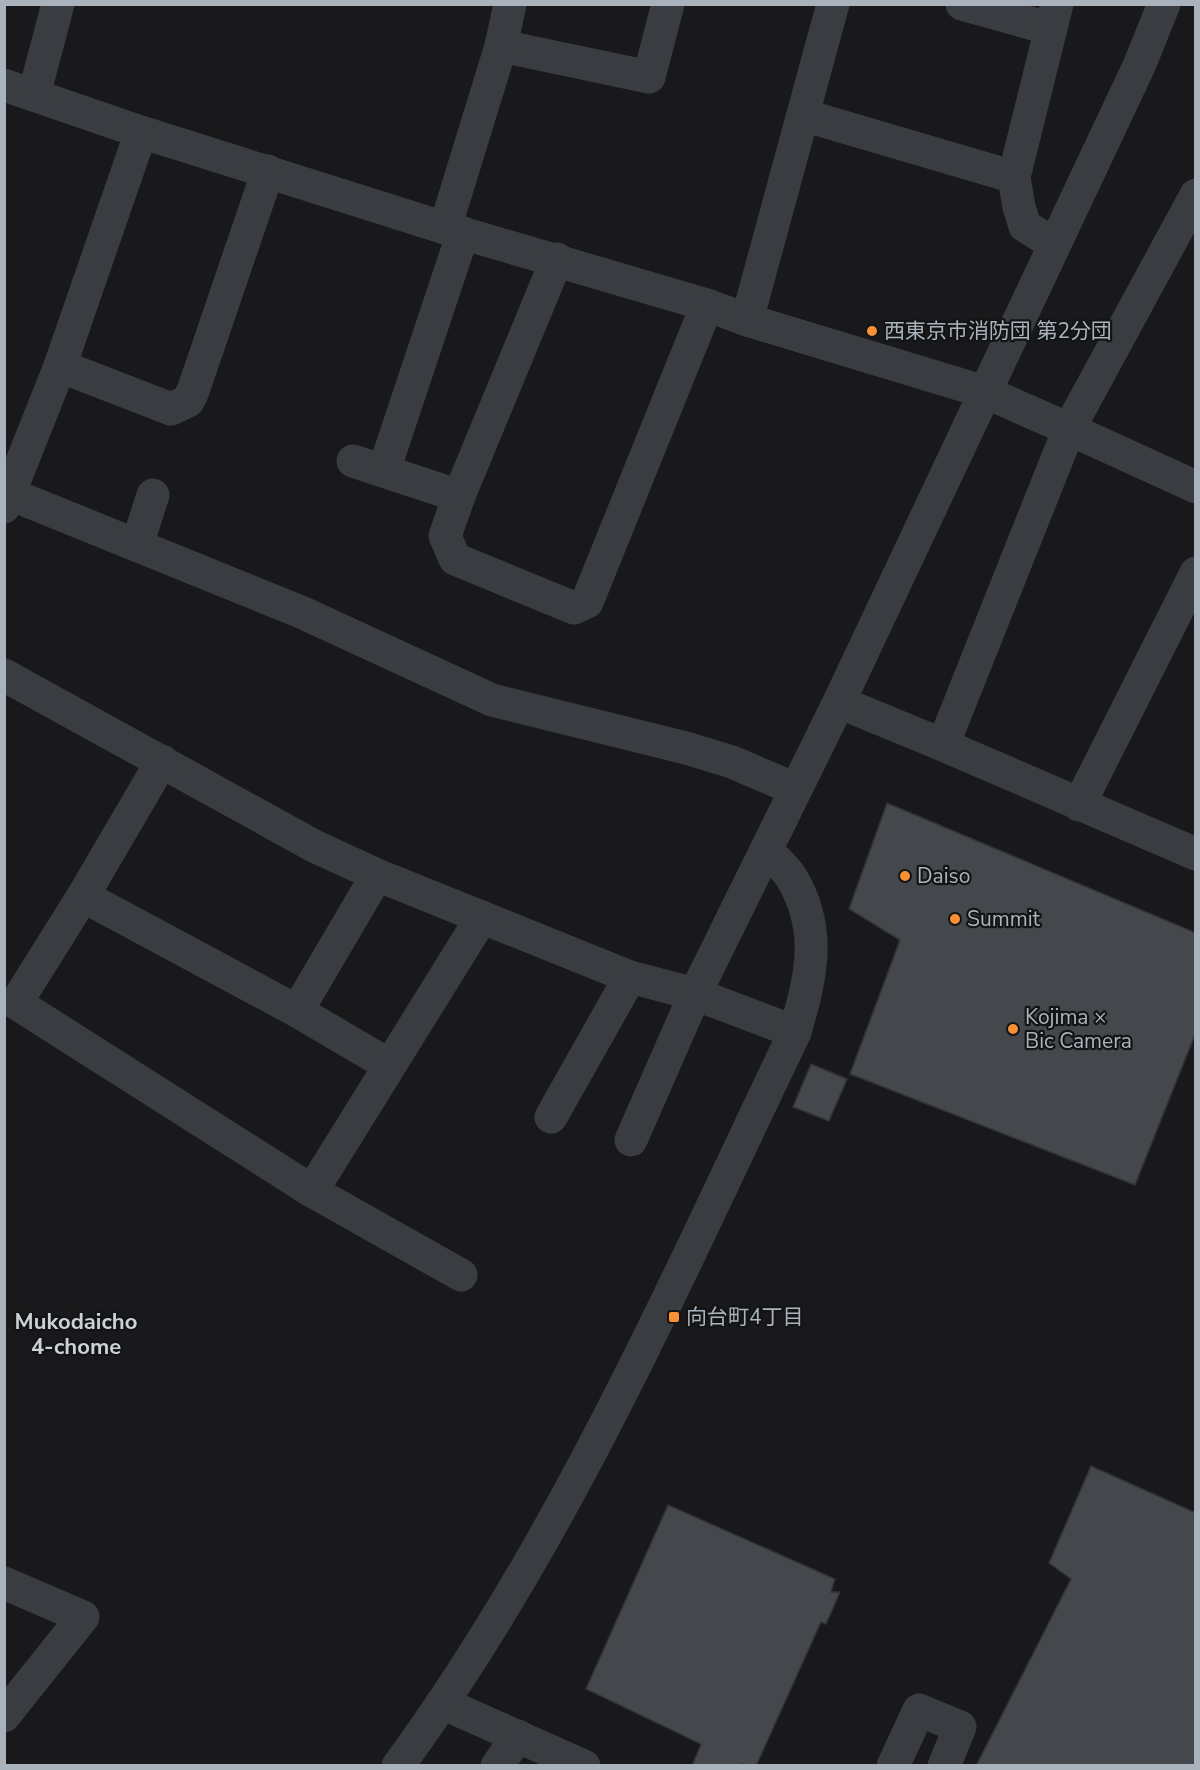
<svg xmlns="http://www.w3.org/2000/svg" width="1200" height="1770" font-family="'Nunito Sans','Noto Sans JP',sans-serif">
<style>
.building{fill:#44474b;stroke:#323337;stroke-width:1.5}
.lines{fill:none;stroke-linecap:round;stroke-linejoin:round}
.minor{stroke:#393c40;stroke-width:33}
.poi-dot{fill:#f99033;stroke:#131416;stroke-width:2}
.labels{text-anchor:middle;dominant-baseline:central;stroke-width:4.5;stroke-linejoin:round;paint-order:stroke}
.poi-label{font-size:21px;fill:#aab3bb;stroke:#131416;text-anchor:start}
.neighbourhood-label{font-size:22px;font-weight:bold;fill:#ccd1d7;stroke:#131416}
</style>
<rect width="100%" height="100%" fill="#19191b"/>
<g class="building">
<path d="M887,803L1196,933V1032L1135,1185L850,1074L900,940L849,909Z"/>
<path d="M811,1064L847,1079L829,1121L793,1107Z"/>
<path d="M1091,1466L1196,1513V1766H976L1071,1579L1049,1563Z"/>
<path d="M668,1505L835,1579L831,1592H840L826,1624L821,1622L756,1766L741,1764L740,1766H692L701,1744L586,1689Z"/>
</g>
<g class="lines">
<g class="minor">
<path d="M962,4L1051,29"/>
<path d="M501,46L649,77L668,4"/>
<path d="M4,85L141,132L445,228L707,305L747,320L985,392L1069,429L1196,195"/>
<path d="M34,95L58,4"/>
<path d="M803,115L1014,177"/>
<path d="M445,228L501,46L510,4"/>
<path d="M1054,244L1025,226L1019,207L1014,177L1057,4"/>
<path d="M557,259L459,496L445,536L455,559L574,608L587,602L707,305"/>
<path d="M747,320L833,4"/>
<path d="M60,366L171,409L188,401L193,391L268,171"/>
<path d="M353,461L459,496"/>
<path d="M384,470L463,233"/>
<path d="M10,494L301,612L492,700L686,748L732,762L795,789"/>
<path d="M4,507L60,366L141,132"/>
<path d="M137,545L153,495"/>
<path d="M4,675L314,846L377,875L630,977L695,994L795,1032"/>
<path d="M839,702L943,745L1196,854"/>
<path d="M943,745L1069,429L1196,487"/>
<path d="M162,761L83,896L16,1003L312,1191L461,1275"/>
<path d="M1079,805L1196,573"/>
<path d="M83,896L297,1011L389,1065"/>
<path d="M297,1011L377,875"/>
<path d="M551,1117L630,977"/>
<path d="M631,1140L695,994L839,702L1139,66L1164,4"/>
<path d="M312,1191L482,917"/>
<path d="M4,1583L83,1617L4,1716"/>
<path d="M442,1703L584,1766"/>
<path d="M398,1766C563,1541 675,1282 795,1032C811,977 823,929 791,877C785,867 774,858 766,850"/>
<path d="M497,1766L518,1736"/>
<path d="M893,1766L919,1710L960,1727L944,1766"/>
</g>
</g>
<g class="poi-dot">
<circle cx="872" cy="331" r="6"/>
<circle cx="905" cy="876" r="6"/>
<circle cx="955" cy="919" r="6"/>
<circle cx="1013" cy="1029" r="6"/>
<rect x="668" y="1311" width="12" height="12" rx="3"/>
</g>
<g class="labels">
<g class="poi-label">
<text x="884" y="331">西東京市消防団 第2分団</text>
<text x="917" y="876">Daiso</text>
<text x="967" y="919">Summit</text>
<text x="1025" y="1017">Kojima ×<tspan x="1025" dy="24">Bic Camera</tspan></text>
<text x="686" y="1317">向台町4丁目</text>
</g>
<g class="neighbourhood-label">
<text x="76" y="1322">Mukodaicho<tspan x="76" dy="25">4-chome</tspan></text>
</g>
</g>
<rect width="1200" height="1770" fill="none" stroke="#aab3bb" stroke-width="12"/>
</svg>
